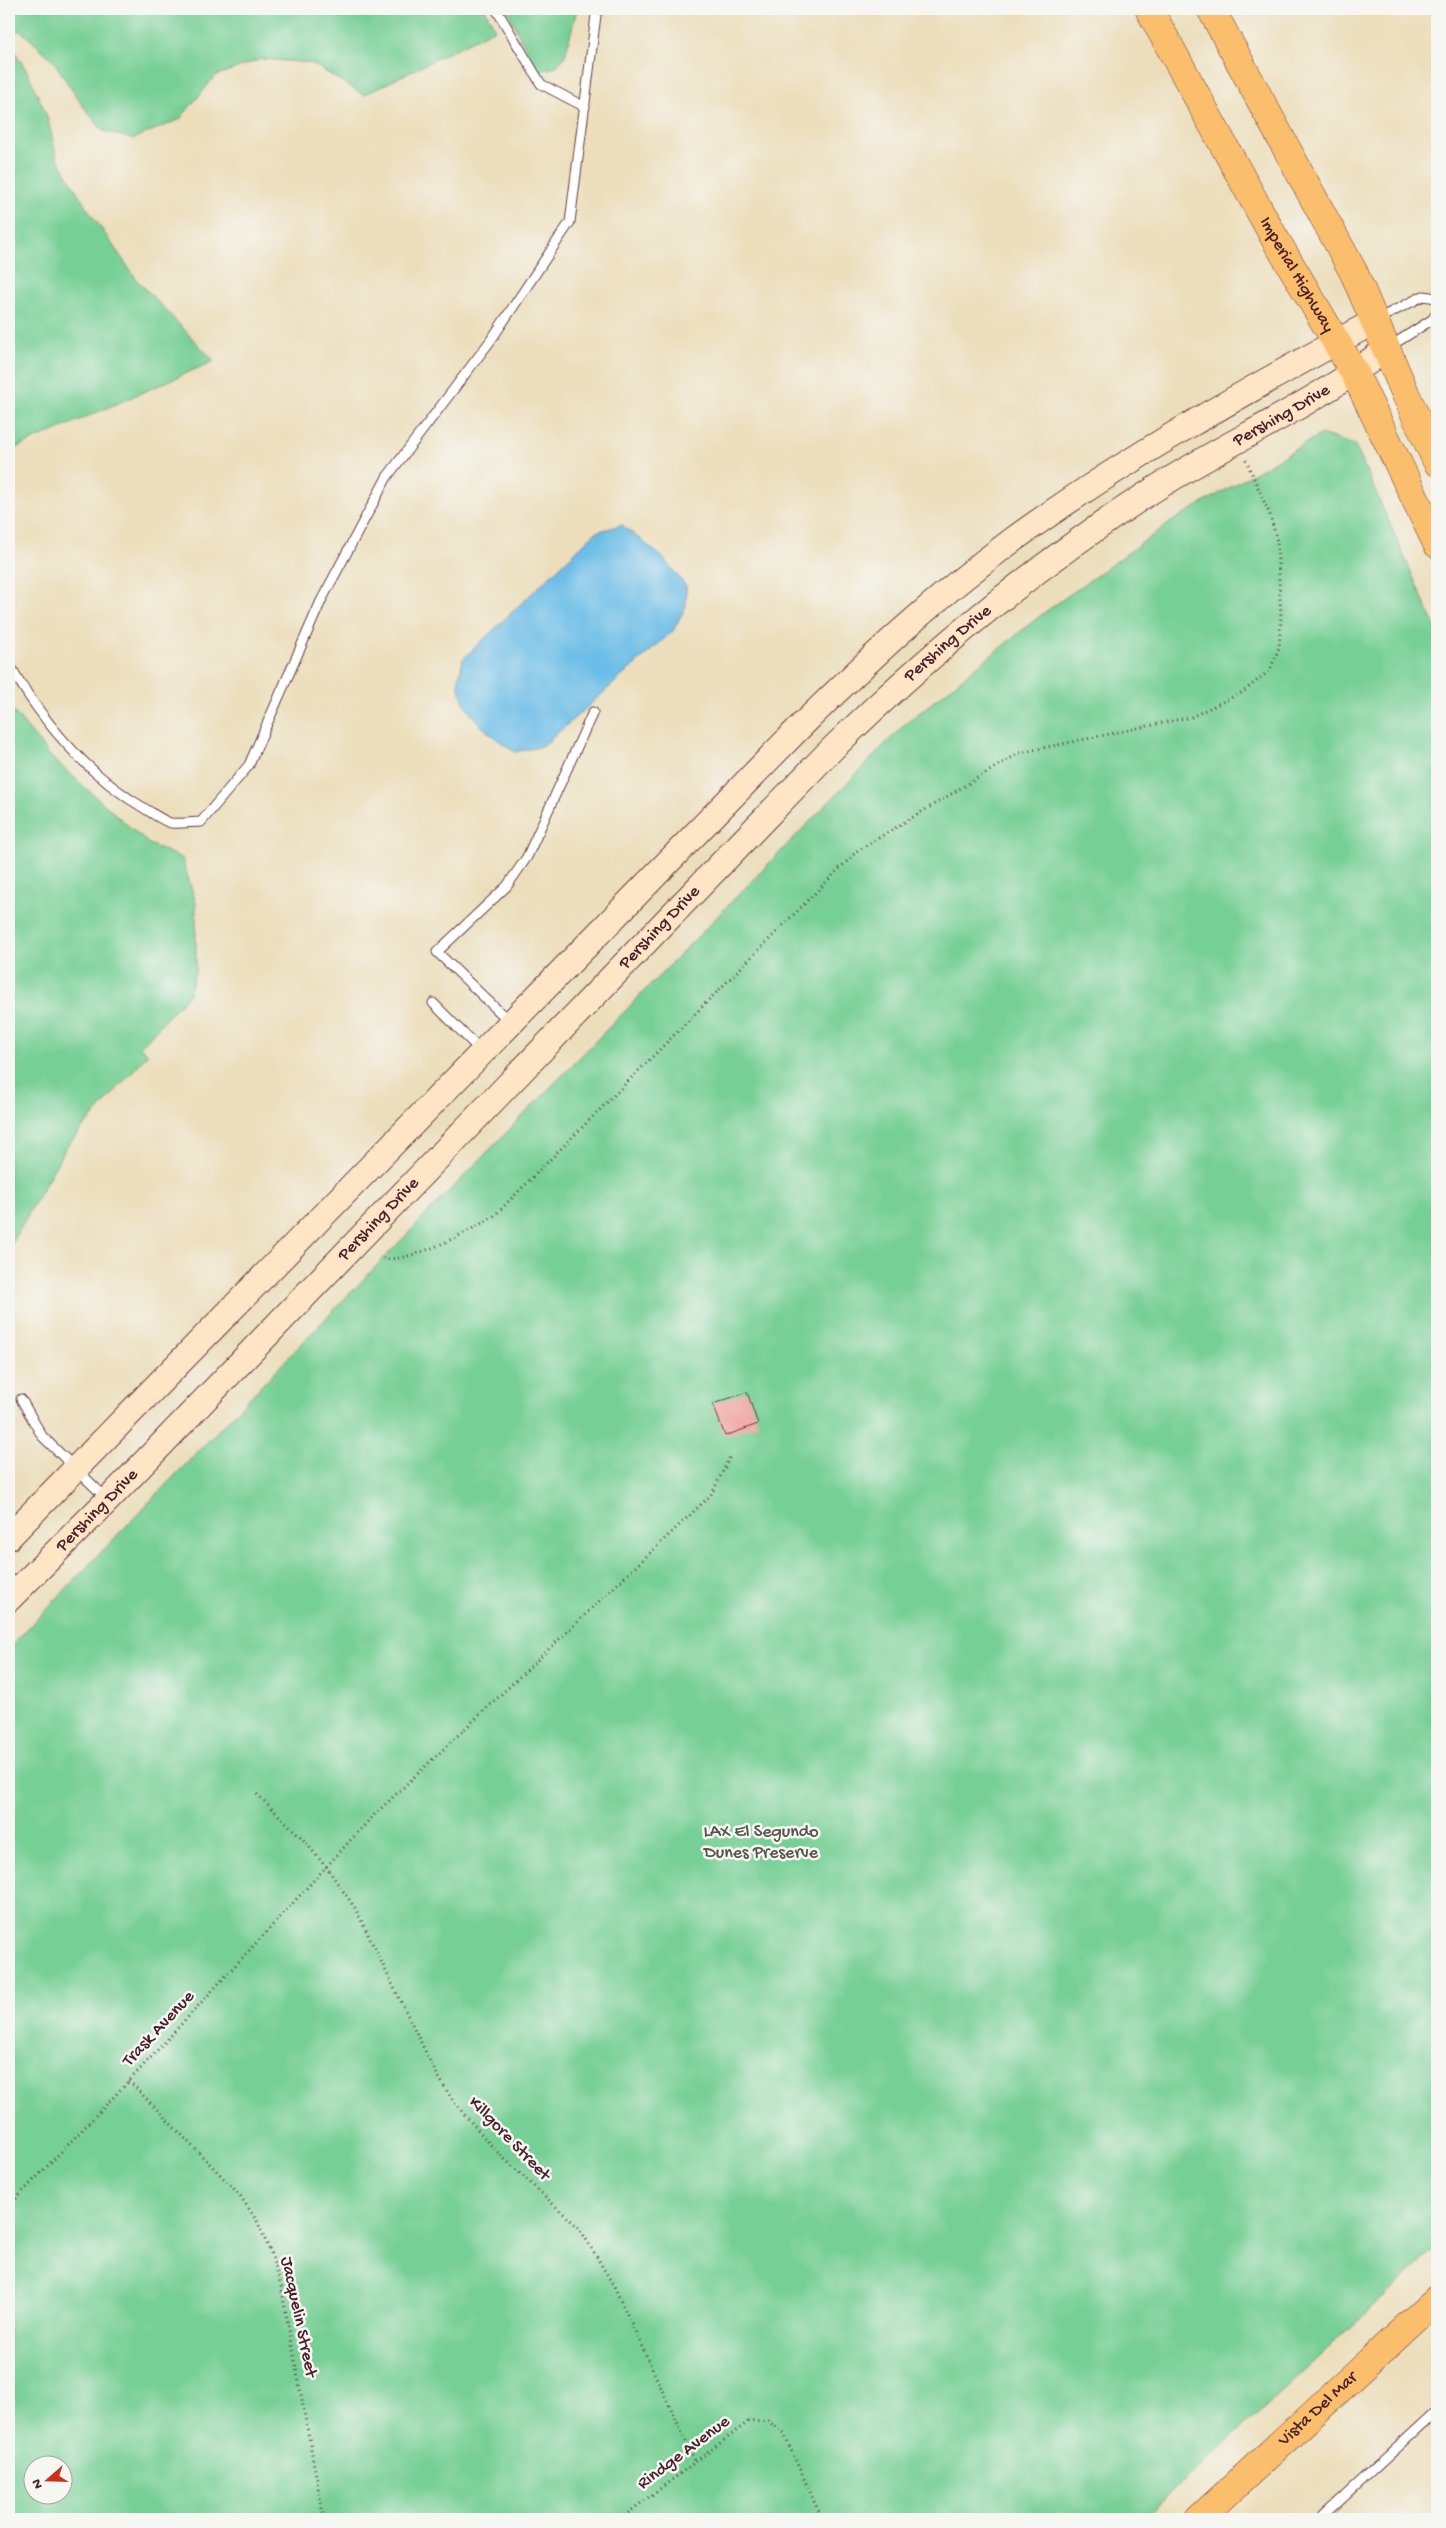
<svg xmlns="http://www.w3.org/2000/svg" width="1446" height="2528" font-family="'Gochi Hand',sans-serif">
<style>
.green{fill:#76cf94;stroke:#607760;fill-rule:evenodd}
.water{fill:#6cbde7;stroke:#5b6e89}
.building{fill:#efa19d}
.lines{fill:none;stroke-linecap:round;stroke-linejoin:round}
.service-casing{stroke:#623c41;stroke-width:11}
.secondary-casing{stroke:#623c41;stroke-width:27}
.primary-casing{stroke:#623c41;stroke-width:29}
.path{stroke:#623c41;stroke-width:3;stroke-dasharray:1 4;stroke-linecap:butt}
.service{stroke:#fff;stroke-width:9}
.secondary{stroke:#fde5c5;stroke-width:25}
.primary{stroke:#fabe6d;stroke-width:28}
.labels{text-anchor:middle;dominant-baseline:central;stroke-width:5;stroke-linejoin:round;paint-order:stroke}
.street-label{font-size:18px;fill:#4a1f2b;stroke:#f6f6f2}
.park-label{font-size:18px;fill:#57544a;stroke:#f6f6f2}
</style>
<rect width="100%" height="100%" fill="#f6f6f2"/>
<filter id="ink" filterUnits="userSpaceOnUse"><feTurbulence type="fractalNoise" baseFrequency=".02" numOctaves="2"/><feDisplacementMap in="SourceGraphic" scale="10" xChannelSelector="R" yChannelSelector="G"/><feConvolveMatrix kernelMatrix="1 2 1 2 8 2 1 2 1" color-interpolation-filters="sRGB"/></filter>
<filter id="wash" filterUnits="userSpaceOnUse"><feTurbulence type="fractalNoise" baseFrequency=".0096" numOctaves="4" result="noise"/><feDisplacementMap in="SourceGraphic" scale="20" xChannelSelector="R" yChannelSelector="G"/><feGaussianBlur stdDeviation="1.12" result="paint"/><feColorMatrix in="noise" values="0 0 0 0 0 0 0 0 0 0 0 0 0 0 0 0 0 1.4 0 .05"/><feComposite in="paint" operator="in"/></filter>
<g filter="url(#wash)">
<rect width="100%" height="100%" fill="#ecdebb"/>
<g class="green">
<path d="M9,9H485L495,29L364,95L311,63L261,59L215,76L180,119L133,139L103,131L79,101L53,60L21,31L9,30Z"/>
<path d="M507,9H577L565,56L557,66L537,73Z"/>
<path d="M9,42L27,71L47,116L57,157L85,205L137,280L214,361L9,451Z"/>
<path d="M1321,434L1355,445L1437,631V2248L1143,2519H9V1648L383,1259L904,725L1045,612L1174,520ZM32,2466H62V2496H32Z"/>
<path d="M9,706L51,757L149,844L182,858L196,903V969L189,994L140,1047L148,1054L66,1147L9,1248Z"/>
</g>
<path class="water" d="M622,525L661,556L686,586V606L673,631L543,746L515,752C491,736 465,717 459,686C457,678 462,667 463,659L596,532Z"/>
<g id="blocks">
<path class="building" d="M747,1392L758,1424L725,1436L713,1404Z"/>
</g>
</g>
<g filter="url(#ink)">
<use href="#blocks" fill-opacity="0" stroke="#623c41" stroke-width="1"/>
<g class="lines">
<defs>
<g id="service">
<path d="M496,9L541,84L585,107"/>
<path d="M1378,319L1423,296L1437,298"/>
<path d="M1389,347L1433,319L1437,311"/>
<path d="M9,664C43,723 87,775 147,810C154,814 163,821 171,823C180,824 192,822 201,822L249,765L321,601L387,477L491,340L570,222L596,15L599,9"/>
<path d="M433,1003L482,1052"/>
<path d="M509,1021L437,952L507,886L527,857L593,712"/>
<path d="M21,1399L42,1436L108,1500"/>
<path d="M1320,2519L1437,2411"/>
</g>
<g id="secondary">
<path d="M9,1537L798,729C865,663 934,598 1010,542C1125,458 1250,389 1375,321"/>
<path id="s1" d="M9,1599L108,1500L825,756C924,658 1030,570 1147,494C1203,457 1264,428 1321,393C1344,380 1365,364 1387,349"/>
</g>
<g id="primary">
<path id="s2" d="M1149,9L1274,237L1354,372L1437,544"/>
<path d="M1211,9L1354,273L1406,395L1437,462"/>
<path id="s3" d="M1199,2519L1437,2299"/>
</g>
</defs>
<use href="#service" class="service-casing"/>
<use href="#secondary" class="secondary-casing"/>
<use href="#primary" class="primary-casing"/>
<g class="path">
<path d="M383,1259C415,1261 465,1233 493,1217L857,851L1019,753L1191,717L1243,692L1270,670L1279,648L1281,617L1277,541L1270,515L1246,460"/>
<path d="M257,1794L301,1837L327,1868L355,1908L435,2071L453,2101L496,2151L580,2229L614,2286L695,2461"/>
<path d="M129,2081L239,2194L257,2221L271,2253L281,2286L324,2519"/>
<path d="M9,2206L129,2081L372,1817L711,1495L730,1457"/>
<path d="M620,2519L748,2422L768,2421L783,2432L822,2519"/>
</g>
<use href="#service" class="service"/>
<use href="#secondary" class="secondary"/>
<use href="#primary" class="primary"/>
</g>
</g>
<g class="labels">
<g class="street-label">
<text stroke="none"><textPath href="#s2" startOffset="304">Imperial Highway</textPath></text>
<text stroke="none"><textPath href="#s1" startOffset="1745">Pershing Drive</textPath></text>
<text stroke="none"><textPath href="#s1" startOffset="1340">Pershing Drive</textPath></text>
<text stroke="none"><textPath href="#s1" startOffset="935">Pershing Drive</textPath></text>
<text stroke="none"><textPath href="#s1" startOffset="530">Pershing Drive</textPath></text>
<text stroke="none"><textPath href="#s1" startOffset="125">Pershing Drive</textPath></text>
<text transform="translate(159 2029) rotate(-47)">Trask Avenue</text>
<text transform="translate(509 2139) rotate(46)">Killgore Street</text>
<text transform="translate(298 2317) rotate(78)">Jacquelin Street</text>
<text stroke="none"><textPath href="#s3" startOffset="162">Vista Del Mar</textPath></text>
<text transform="translate(684 2453) rotate(-37)">Rindge Avenue</text>
</g>
<g class="park-label">
<text x="761" y="1832">LAX El Segundo<tspan x="761" dy="21">Dunes Preserve</tspan></text>
</g>
</g>
<rect width="1446" height="2528" fill="none" stroke="#f6f6f2" stroke-width="30"/>
<g transform="translate(48 2480) rotate(250)"><circle r="24" fill="#f6f6f2" stroke="#b1a0a2"/>
<path d="M0-4L9 19L0 12L-9 19Z" fill="#c8321e"/>
<text y="-8" font-size="14" font-weight="bold" text-anchor="middle" fill="#4a1f2b">N</text>
</g>
</svg>
